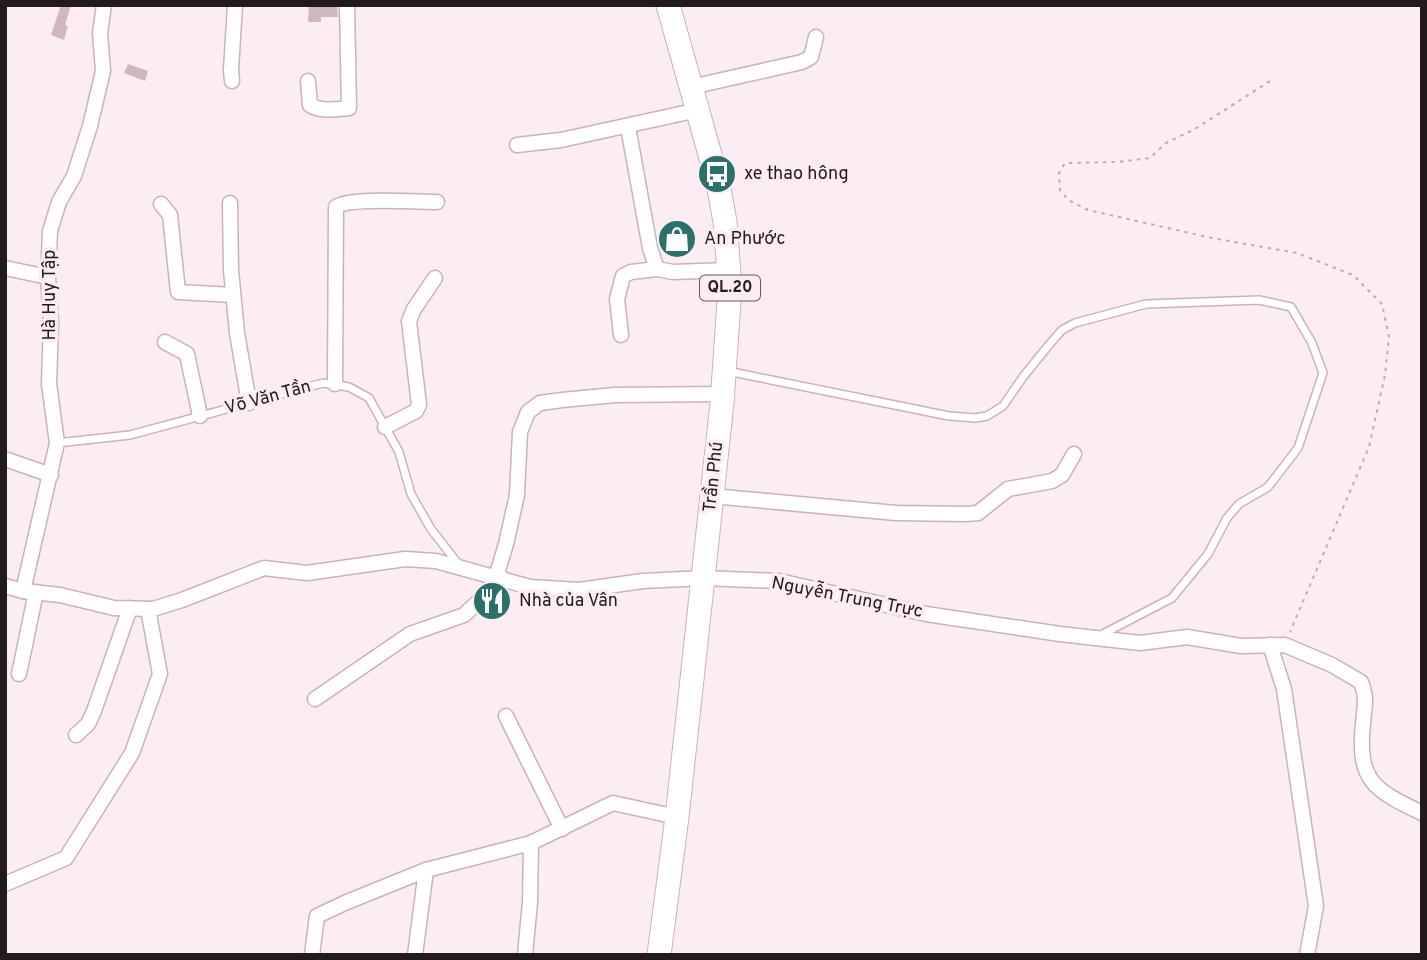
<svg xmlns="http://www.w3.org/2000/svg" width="1427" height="960" font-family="Overpass,sans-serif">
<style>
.building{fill:#d0b6c2}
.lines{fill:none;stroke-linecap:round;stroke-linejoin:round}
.service-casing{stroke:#cbb1bd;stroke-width:10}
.minor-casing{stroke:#cbb1bd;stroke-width:17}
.trunk-casing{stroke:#cbb1bd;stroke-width:25}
.path{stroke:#baacb3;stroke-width:2;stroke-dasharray:3.5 5;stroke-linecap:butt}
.service{stroke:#fff;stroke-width:7}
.minor{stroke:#fff;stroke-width:14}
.trunk{stroke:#fff;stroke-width:23}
.labels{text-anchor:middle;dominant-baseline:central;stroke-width:7;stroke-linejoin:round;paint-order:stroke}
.shield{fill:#fcecf4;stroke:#64595e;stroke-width:2}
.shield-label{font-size:16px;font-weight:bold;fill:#231a1e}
.poi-label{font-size:18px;fill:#231a1e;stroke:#fcecf4;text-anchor:start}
.street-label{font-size:18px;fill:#231a1e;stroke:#fcecf4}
</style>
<rect width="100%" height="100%" fill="#fcecf4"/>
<g class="building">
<path d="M61,5H71L65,25L68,26L64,40L51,35Z"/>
<path d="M309,5H337L338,17H321V22H308Z"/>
<path d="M128,64L148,71L145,81L124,73Z"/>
</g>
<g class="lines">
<defs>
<g id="service">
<path d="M727,371L949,416L975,418L987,416L1003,406L1023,377L1048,346L1062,330L1075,323L1146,304L1259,300L1291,307L1312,343L1323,373L1298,448L1268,487L1239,504L1227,518L1208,554L1172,598L1099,636"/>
<path d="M57,443L130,435L323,383L349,387L369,398L399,452L411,494L431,529L459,565"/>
</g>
<g id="minor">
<path d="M232,81L231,70L235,5"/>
<path d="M308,81L310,105C321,112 337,109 349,108L347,5"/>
<path d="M691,87L802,62L811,57L816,37"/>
<path d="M628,127L650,248L657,269L673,272L729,270"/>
<path d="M517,145L561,140L698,110"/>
<path d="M230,203L231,270L237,333L249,403"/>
<path d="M161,204L170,215L178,292L233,295"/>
<path d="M5,268L48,277"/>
<path d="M621,335L617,299L623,276L631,272L657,269"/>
<path d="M165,342L187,354L200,416"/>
<path d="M335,384L336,207C348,197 418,202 437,202"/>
<path d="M385,427L416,411L419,405L409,321L414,309L435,278"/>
<path d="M5,459L51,475"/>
<path d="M712,496L896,513L966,514L978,513L1008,489L1052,481L1062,475L1074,454"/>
<path d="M496,577L506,544L517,495L520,432L528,412L540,403L562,400L615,395L723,394"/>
<path d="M5,586L23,591L60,595L114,608L153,609L182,600L264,568L307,573L405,559L436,561L530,587L579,590L643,581L703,578L779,581L926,614L1060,634L1140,643L1187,637L1241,646L1285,645L1332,665L1361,682C1368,701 1364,705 1363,724C1357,781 1374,790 1422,813"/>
<path d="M23,591L57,443L49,384L51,322L48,277L50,231L59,202L74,176L90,126L103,71L100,33L104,5"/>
<path d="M1270,645L1284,689L1316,906L1307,955"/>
<path d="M19,674L36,592"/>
<path d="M315,699L410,634L464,615L503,579"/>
<path d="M506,716L562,829"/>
<path d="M76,735L88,724L94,711L130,608"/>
<path d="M5,884L66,858L132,753L160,674L148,609"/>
<path d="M312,955L317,916L347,902L426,870L531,843L613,803L677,817"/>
<path d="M415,955L426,870"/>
<path d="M525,955L530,902L531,843"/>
</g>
<path id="trunk" d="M659,955L677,817L722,403L730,287L725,222L718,183L668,5"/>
</defs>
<use href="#service" class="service-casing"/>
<use href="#minor" class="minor-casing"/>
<use href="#trunk" class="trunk-casing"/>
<path class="path" d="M1270,81L1195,129L1166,143L1150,158L1117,162L1065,163L1059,173L1060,190L1068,200L1088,210L1212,238L1297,253L1353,275L1382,304L1389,337L1385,375L1369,447L1290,632"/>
<use href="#service" class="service"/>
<use href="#minor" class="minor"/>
<use href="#trunk" class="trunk"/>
</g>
<defs>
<symbol id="bus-disc" viewBox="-11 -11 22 22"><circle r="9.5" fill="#297169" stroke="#fcecf4"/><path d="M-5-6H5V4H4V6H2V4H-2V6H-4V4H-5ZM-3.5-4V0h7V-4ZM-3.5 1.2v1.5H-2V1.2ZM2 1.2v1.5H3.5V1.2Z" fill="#fff"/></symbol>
<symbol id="shop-disc" viewBox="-11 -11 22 22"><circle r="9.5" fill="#297169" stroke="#fcecf4"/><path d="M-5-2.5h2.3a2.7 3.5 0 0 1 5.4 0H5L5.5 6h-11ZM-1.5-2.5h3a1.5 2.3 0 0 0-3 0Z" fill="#fff"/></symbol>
<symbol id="restaurant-disc" viewBox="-11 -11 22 22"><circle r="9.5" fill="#297169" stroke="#fcecf4"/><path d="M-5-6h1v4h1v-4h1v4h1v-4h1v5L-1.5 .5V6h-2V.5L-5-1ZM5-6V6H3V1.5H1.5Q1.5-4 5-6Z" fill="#fff"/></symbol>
</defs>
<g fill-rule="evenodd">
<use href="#bus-disc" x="695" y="152" width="44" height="44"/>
<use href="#shop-disc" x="655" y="217" width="44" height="44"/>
<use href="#restaurant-disc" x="470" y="579" width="44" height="44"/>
</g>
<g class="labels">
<rect class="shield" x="700" y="275.5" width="60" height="25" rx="5"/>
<g class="shield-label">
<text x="730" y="288">QL.20</text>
</g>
<g class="poi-label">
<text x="744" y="174">xe thao hông</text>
<text x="704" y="239">An Phước</text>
<text x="519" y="601">Nhà của Vân</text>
</g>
<g class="street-label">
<text transform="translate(50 295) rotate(-90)">Hà Huy Tập</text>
<text transform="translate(268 398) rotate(-15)">Võ Văn Tần</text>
<text transform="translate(714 477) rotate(-84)">Trần Phú</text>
<text transform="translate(847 598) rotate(11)">Nguyễn Trung Trực</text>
</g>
</g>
<rect width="1427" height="960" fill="none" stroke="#231a1e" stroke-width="14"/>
</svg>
